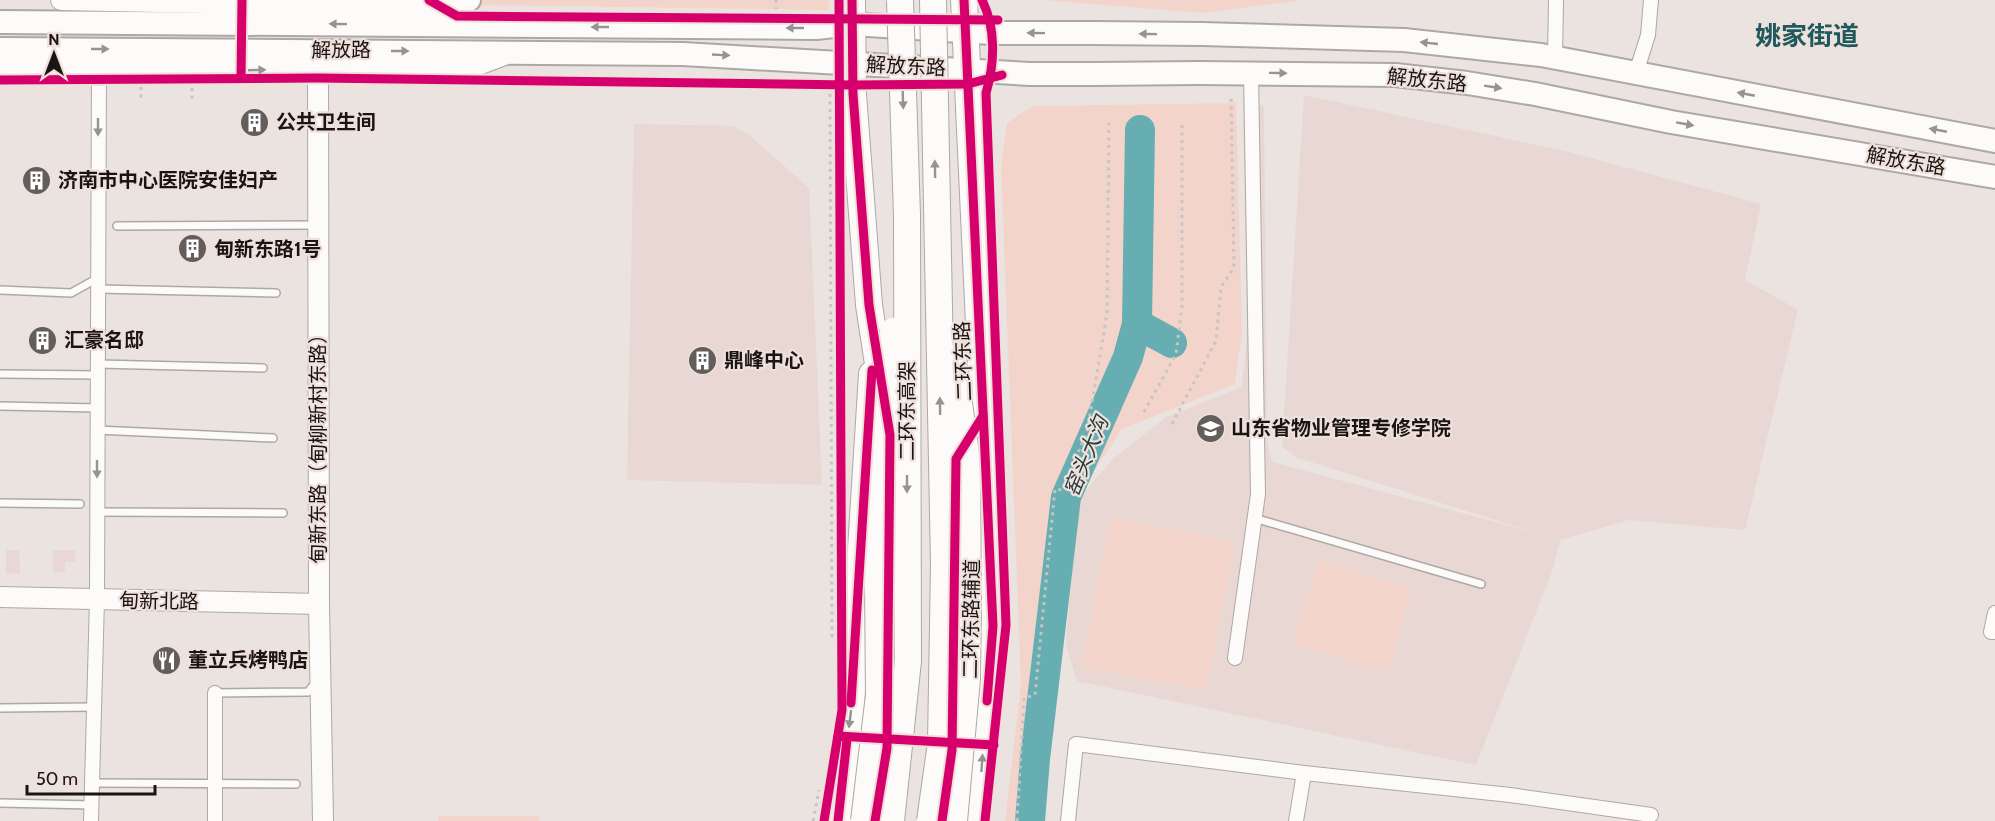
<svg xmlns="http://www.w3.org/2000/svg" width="1995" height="821" font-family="Cabin,'Noto Sans SC',sans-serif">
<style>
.built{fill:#e8d7d2}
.green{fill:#f3d4cb}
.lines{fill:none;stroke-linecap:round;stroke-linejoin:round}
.river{stroke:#66aeb2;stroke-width:30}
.lane-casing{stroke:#ada8a6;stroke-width:10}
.street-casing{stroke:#ada8a6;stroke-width:16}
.secondary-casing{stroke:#ada8a6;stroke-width:22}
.primary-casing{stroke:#ada8a6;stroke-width:26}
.highway-casing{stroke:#ada8a6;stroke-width:28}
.path{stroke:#c7c4c4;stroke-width:3;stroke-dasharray:3 4.5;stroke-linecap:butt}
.lane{stroke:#fcfbfa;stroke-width:7}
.street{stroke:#fcfbfa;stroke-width:14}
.secondary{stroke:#fcfbfa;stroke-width:20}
.primary{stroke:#fcfbfa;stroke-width:22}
.highway{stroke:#fcfbfa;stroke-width:26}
.primary-bridge-casing{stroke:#ada8a6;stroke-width:26;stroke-linecap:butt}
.highway-bridge-casing{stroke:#ada8a6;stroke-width:28;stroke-linecap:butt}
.primary-bridge{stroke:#fcfbfa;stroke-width:22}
.highway-bridge{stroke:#fcfbfa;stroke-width:26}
.cycleway-casing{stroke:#efe0dc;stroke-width:13}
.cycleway{stroke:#d6006c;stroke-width:9}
.oneway{fill:#969492}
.labels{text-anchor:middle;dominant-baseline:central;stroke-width:4.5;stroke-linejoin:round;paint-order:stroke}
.street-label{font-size:20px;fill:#1a1513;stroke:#efe0dc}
.poi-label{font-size:20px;font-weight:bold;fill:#1a1513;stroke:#efe0dc;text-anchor:start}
.water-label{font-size:21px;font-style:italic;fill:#243c3d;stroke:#efe0dc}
.district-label{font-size:26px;font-weight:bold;fill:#1e595d;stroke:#efe0dc}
</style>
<rect width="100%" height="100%" fill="#ebe3e0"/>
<g class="built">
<path d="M1304,95L1569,152L1761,204L1745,280L1798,310L1745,530L1628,520L1560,540L1553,569L1476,765L1077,681L1066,644L1078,499L1113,459L1166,417L1242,387L1247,334L1243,104L1264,105L1267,439L1272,462L1540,534L1295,457L1282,446Z"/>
<path d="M634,124L734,126L750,136L809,188L822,485L627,480Z"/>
<path d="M6,550H19L20,573L6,574Z"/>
<path d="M53,550H75V562H65V572L53,573Z"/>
</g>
<g class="green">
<path d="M470,0H829V10L472,5Z"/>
<path d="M1043,0H1303L1203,13Z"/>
<path d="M1236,103L1242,331L1235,384L1122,429L1076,498L1057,496L1039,821H1005L1021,685L1001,166L1007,123L1033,106Z"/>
<path d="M1110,518L1235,541L1207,691L1081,667Z"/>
<path d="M1318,560L1413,588L1388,672L1293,644Z"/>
<path d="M439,816H539V821H438Z"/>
</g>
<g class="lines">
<g class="river">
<path d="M1137,324L1172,343"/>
<path d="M1030,821L1035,759L1066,497L1128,357L1137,324L1140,130"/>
</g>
<defs>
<g id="lane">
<path d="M117,226L316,225"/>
<path d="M98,289L276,293"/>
<path d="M0,290L71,293L98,278"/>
<path d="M98,364L263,368"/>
<path d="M0,374L98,375"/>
<path d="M0,406L97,408"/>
<path d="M97,430L273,438"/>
<path d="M0,503L80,504"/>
<path d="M97,512L283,513"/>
<path d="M1254,518L1481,584"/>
<path d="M215,693L308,692L316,682"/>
<path d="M0,708L94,707"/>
<path d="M92,783L296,784"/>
<path d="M0,803L92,805"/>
</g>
<g id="street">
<path d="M1555,58L1556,0"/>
<path d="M1636,73L1648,35L1651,0"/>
<path d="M1995,613L1991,632H1995"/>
<path d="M1235,658L1258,494L1251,72"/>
<path d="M215,693V821"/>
<path d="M1304,773L1510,795L1651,815"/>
<path d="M91,821L97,599L99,68"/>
<path d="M1068,821L1076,744L1304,773L1296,821"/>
</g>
<g id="secondary">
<path d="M61,0L398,7"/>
<path d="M318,67L319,604L323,821"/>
<path d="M0,69L242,70L473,67L507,54"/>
<path d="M0,597L319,604"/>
</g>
<g id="primary">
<path d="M398,7L456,6L469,0"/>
<path d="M0,22L816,28L853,24L991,33H1094"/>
<path d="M1202,34L1404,40L1541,55L1995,141"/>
<path d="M0,49L683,54L1030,74H1095"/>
<path d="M1199,73L1395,75L1467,83L1535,94L1671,122L1995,177"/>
</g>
<g id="highway">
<path d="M852,0L853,94L869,305L883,396"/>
<path d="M964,0L993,626L977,821"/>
<path d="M890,432V540"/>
<path d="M838,821L851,708L872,374"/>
<path d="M875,821L888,738"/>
</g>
</defs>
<use href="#lane" class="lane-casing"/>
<use href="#street" class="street-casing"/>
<use href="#secondary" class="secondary-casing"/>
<use href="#primary" class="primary-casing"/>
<use href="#highway" class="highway-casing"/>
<g class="path">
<path d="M776,0V9"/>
<path d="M141,87V99"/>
<path d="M192,88V101"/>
<path d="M830,94L832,641"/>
<path d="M1144,412L1176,354L1182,306V122"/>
<path d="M1172,424L1216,341L1221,287L1234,268L1231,94"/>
<path d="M813,821L819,790"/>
<path d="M1017,821L1024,698L1035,695L1055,489L1062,490L1087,432L1107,314L1109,121"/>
</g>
<use href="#lane" class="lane"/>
<use href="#street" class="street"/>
<use href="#secondary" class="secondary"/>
<use href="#primary" class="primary"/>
<use href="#highway" class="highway"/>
<defs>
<g id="primary-bridge">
<path d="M1094,33L1202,34"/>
<path d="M1095,74L1199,73"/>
</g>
<g id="highway-bridge">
<path d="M953,358L967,462L968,603L967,679L954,821"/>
<path d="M864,821L879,695L877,468L893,331"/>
<path d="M891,821L908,661L907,215L900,0"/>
<path d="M930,821L941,743L944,565L933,0"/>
</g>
</defs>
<use href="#primary-bridge" class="primary-bridge-casing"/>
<use href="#highway-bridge" class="highway-bridge-casing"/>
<use href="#primary-bridge" class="primary-bridge"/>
<use href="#highway-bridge" class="highway-bridge"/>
<defs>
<g id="cycleway">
<path d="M429,0L457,16L998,20"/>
<path d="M852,0L853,94L869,305L890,435L887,748L875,821"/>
<path d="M964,0L993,626L987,701"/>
<path d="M982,0C996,28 995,63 986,93L1006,625L985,821"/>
<path d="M241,78L242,0"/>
<path d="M0,80L318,78L853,85L968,84L1002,75"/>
<path d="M851,703L872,370"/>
<path d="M838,736L994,745"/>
<path d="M824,821L842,710L839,0"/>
<path d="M838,821L847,739"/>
<path d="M942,821L952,750L956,459L983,416"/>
</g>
</defs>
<use href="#cycleway" class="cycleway-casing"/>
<use href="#cycleway" class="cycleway"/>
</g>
<defs><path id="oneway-solid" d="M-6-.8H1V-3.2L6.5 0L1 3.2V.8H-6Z" transform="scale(1.5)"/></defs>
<g class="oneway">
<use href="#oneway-solid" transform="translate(338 24) rotate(-179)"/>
<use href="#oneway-solid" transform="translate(600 27) rotate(-180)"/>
<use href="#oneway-solid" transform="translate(795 28) rotate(-180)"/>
<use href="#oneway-solid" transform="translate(1036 33) rotate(-179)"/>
<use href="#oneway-solid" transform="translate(1148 34) rotate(-179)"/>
<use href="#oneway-solid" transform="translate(1429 43) rotate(-174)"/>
<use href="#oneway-solid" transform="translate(100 49)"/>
<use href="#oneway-solid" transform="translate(400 51)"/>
<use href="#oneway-solid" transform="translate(721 55) rotate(3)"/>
<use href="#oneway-solid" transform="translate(257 70) rotate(-2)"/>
<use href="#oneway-solid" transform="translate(1278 73) rotate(1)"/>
<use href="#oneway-solid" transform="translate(1493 87) rotate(9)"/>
<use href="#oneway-solid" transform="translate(1746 94) rotate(-169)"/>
<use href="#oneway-solid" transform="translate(903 100) rotate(88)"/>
<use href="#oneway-solid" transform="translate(1685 124) rotate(10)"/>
<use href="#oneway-solid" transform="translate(98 127) rotate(90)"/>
<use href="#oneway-solid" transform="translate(1938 130) rotate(-169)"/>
<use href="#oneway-solid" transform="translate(935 169) rotate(-91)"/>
<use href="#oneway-solid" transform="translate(940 406) rotate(-91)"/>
<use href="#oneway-solid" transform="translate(97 469) rotate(90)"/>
<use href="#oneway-solid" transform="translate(907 484) rotate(90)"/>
<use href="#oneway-solid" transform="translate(850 719) rotate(97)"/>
<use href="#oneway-solid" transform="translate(982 763) rotate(-86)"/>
</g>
<defs>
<symbol id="building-disc" viewBox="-11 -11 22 22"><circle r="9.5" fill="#635d5b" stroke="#efe0dc"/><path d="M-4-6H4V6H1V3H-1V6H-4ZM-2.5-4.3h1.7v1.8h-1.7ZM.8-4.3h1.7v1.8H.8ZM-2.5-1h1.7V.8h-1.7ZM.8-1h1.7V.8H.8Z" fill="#fff"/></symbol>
<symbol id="school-disc" viewBox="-11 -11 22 22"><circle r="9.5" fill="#635d5b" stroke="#efe0dc"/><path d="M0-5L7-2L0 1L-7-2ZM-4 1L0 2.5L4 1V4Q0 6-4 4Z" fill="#fff"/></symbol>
<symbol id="restaurant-disc" viewBox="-11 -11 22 22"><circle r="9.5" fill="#635d5b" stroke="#efe0dc"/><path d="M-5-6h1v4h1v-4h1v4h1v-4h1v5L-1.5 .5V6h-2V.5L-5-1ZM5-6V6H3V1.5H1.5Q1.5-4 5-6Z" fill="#fff"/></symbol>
</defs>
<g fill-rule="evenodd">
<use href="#building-disc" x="238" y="106" width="33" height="33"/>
<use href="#building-disc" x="20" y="164" width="33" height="33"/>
<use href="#building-disc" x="176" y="232" width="33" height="33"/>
<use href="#building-disc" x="26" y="324" width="33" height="33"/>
<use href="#building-disc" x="686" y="344" width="33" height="33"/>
<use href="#school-disc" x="1194" y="412" width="33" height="33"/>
<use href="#restaurant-disc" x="150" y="644" width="33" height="33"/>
</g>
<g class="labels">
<g class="street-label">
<text x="341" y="50">解放路</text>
<text transform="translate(906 66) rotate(3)">解放东路</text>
<text transform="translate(1427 80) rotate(6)">解放东路</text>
<text transform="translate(1906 161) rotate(10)">解放东路</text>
<text transform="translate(963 361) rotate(-92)">二环东路</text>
<text transform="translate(907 411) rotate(-90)">二环东高架</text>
<text transform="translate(318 444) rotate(-90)">甸新东路（甸柳新村东路）</text>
<text transform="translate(159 601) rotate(1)">甸新北路</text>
<text transform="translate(971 619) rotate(-89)">二环东路辅道</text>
</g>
<g class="poi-label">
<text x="276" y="122">公共卫生间</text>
<text x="58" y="180">济南市中心医院安佳妇产</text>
<text x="214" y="249">甸新东路1号</text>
<text x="64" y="340">汇豪名邸</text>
<text x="724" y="360">鼎峰中心</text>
<text x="1231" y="428">山东省物业管理专修学院</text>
<text x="188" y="660">董立兵烤鸭店</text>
</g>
<g class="water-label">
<text transform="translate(1086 456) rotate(-68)">窑头大沟</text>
</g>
<g class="district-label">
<text x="1807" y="36">姚家街道</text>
</g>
</g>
<g transform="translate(54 54)" stroke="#efe0dc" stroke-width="4.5" paint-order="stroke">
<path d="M0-4.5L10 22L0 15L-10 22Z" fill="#1a1513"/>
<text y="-9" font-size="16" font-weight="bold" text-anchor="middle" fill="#1a1513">N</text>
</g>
<path d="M27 785v9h128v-9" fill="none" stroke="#1a1513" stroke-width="3"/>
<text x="36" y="785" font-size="18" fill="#1a1513" stroke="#efe0dc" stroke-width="4.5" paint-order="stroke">50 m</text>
</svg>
